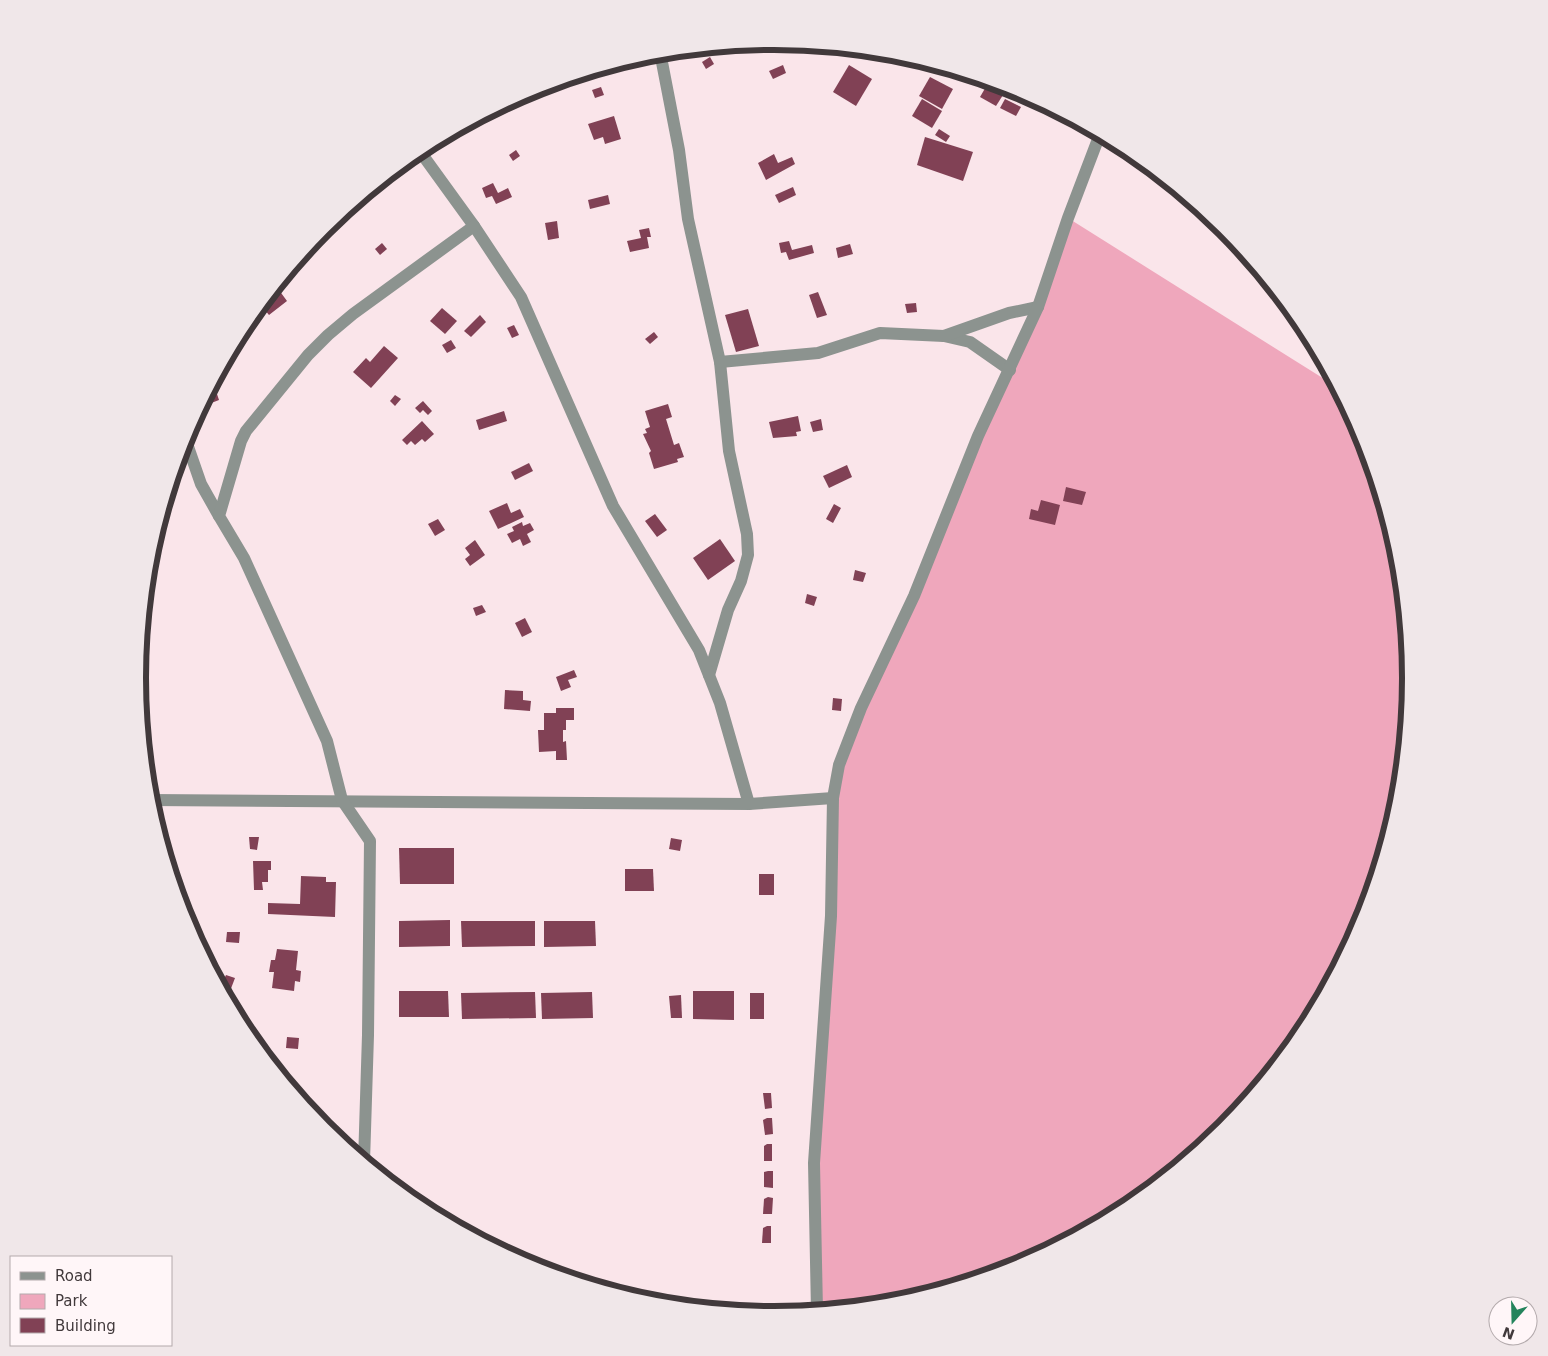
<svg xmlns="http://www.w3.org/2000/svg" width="1548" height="1356" font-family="'DejaVu Sans',sans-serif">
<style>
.green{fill:#efa7bc}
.building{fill:#814155}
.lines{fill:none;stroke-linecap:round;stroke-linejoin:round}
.minor{stroke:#8c938f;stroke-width:12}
.rim{fill:none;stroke:#41393b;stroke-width:6}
</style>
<rect width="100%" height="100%" fill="#fae5ea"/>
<path class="green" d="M1068,218L1337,387L1362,435L1399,554L1411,678L1398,803L1362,922L1303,1032L1224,1128L1128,1208L1017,1266L898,1303L817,1311L814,1163L839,765L914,596Z"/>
<g class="building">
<path d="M710,57L714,64L706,69L702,62Z"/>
<path d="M783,65L786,73L773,79L769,71Z"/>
<path d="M849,65L872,79L856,106L833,92Z"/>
<path d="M930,77L953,89L942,109L919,96Z"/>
<path d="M987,85L1003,95L996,106L980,97Z"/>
<path d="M601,87L604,95L595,98L592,90Z"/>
<path d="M922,99L942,111L932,128L912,116Z"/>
<path d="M1005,99L1021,107L1016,116L1000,108Z"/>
<path d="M614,116L621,139L605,144L603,137L594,140L588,124Z"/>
<path d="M939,129L950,136L946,142L935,135Z"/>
<path d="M925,137L973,152L963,181L917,165Z"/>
<path d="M516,150L520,156L513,161L509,155Z"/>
<path d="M774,154L778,163L792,157L795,164L766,180L758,163Z"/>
<path d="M493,183L498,193L508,188L512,197L496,204L492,196L486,198L482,188Z"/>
<path d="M793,187L796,195L779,203L775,195Z"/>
<path d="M608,195L610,204L590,209L588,200Z"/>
<path d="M557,221L559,238L548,240L545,223Z"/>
<path d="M649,228L651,237H647L649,248L630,252L627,241L641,238L639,230Z"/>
<path d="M789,241L792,250L812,245L814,253L789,260L786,252L781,253L779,243Z"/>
<path d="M382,243L387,249L380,255L375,249Z"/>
<path d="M850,244L853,254L838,258L836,248Z"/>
<path d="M276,286L287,301L269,315L263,308L271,302L267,297Z"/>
<path d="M818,292L827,315L817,318L809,295Z"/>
<path d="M916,303L917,312L907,313L905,304Z"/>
<path d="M442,308L457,321L445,334L430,321Z"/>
<path d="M748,309L759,346L736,352L725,315Z"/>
<path d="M480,315L486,322L471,337L464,331Z"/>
<path d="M514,325L519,335L512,338L507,328Z"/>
<path d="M654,332L658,337L650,344L645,339Z"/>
<path d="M451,340L456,348L447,353L442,345Z"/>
<path d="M384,346L398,358L371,388L353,372L366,358L370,362Z"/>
<path d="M216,391L219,400L201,407L207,394Z"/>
<path d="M395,395L401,399L395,406L390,401Z"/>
<path d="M423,401L432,411L428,415L423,410L420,413L415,408Z"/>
<path d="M668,404L672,417L666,419L674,445L679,443L684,457L677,459L678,462L654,469L649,453L651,451L643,434L647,433L645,429L650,427L645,411Z"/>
<path d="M504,411L507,421L479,430L476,420Z"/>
<path d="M798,416L801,431L796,432L797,436L773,438L769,422Z"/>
<path d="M821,419L823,430L813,432L810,422Z"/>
<path d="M422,421L434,434L425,442L422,439L415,445L411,441L407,445L402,440Z"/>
<path d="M529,463L533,471L515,480L511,472Z"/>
<path d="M847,465L852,477L829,488L823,476Z"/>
<path d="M1066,487L1086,492L1082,505L1063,501Z"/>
<path d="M1041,500L1060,505L1055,525L1029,519L1031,509L1038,511Z"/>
<path d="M507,503L511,513L520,509L524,517L498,529L489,511Z"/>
<path d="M834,504L841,508L833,523L826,519Z"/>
<path d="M655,514L667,530L657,537L645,521Z"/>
<path d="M438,519L445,530L435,536L428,524Z"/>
<path d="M522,522L523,526L530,523L534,530L527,534L531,542L523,546L520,539L512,543L507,534L514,531L512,527Z"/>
<path d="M720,539L735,561L708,580L693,558Z"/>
<path d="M475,540L485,555L470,566L465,559L470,555L465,548Z"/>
<path d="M855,570L866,573L863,582L853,580Z"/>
<path d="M807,594L817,597L814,606L805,603Z"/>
<path d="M482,605L486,612L476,616L473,608Z"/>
<path d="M525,618L532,632L522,637L515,623Z"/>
<path d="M574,670L577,677L568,680L571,687L561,691L556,677Z"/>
<path d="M505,690L523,691V700L531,701L530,711L504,709Z"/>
<path d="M833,698L842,699L841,711L832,710Z"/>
<path d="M556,708H574V720H566V730H563V742L566,741L567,760H556V751L539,752L538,730H544V713H556Z"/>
<path d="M249,837H259L257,850L250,849Z"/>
<path d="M671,838L682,840L680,851L669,849Z"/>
<path d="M399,848H454V884H400Z"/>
<path d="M253,861H271V870H268V882H262L263,890H254Z"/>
<path d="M625,869H653L654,891H625Z"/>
<rect x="759" y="874" width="15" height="21"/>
<path d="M301,876L326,877V882H336L335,917L268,914V903L300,904Z"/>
<path d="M450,920V946L399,947V921Z"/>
<path d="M461,921H535V946L462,947Z"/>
<path d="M544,921H595L596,946L544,947Z"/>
<path d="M227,932H240L239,943L226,942Z"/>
<path d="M277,949L298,951L296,970L301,971L300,982L295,981L294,991L272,988L274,972H269L271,960H275Z"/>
<path d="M226,975L235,978L227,999L215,976L224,979Z"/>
<path d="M399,991H448L449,1017H399Z"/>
<path d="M693,991H734V1020L693,1019Z"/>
<path d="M535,992L536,1018L462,1019L461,993Z"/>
<path d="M592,992L593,1018L542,1019L541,993Z"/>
<rect x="750" y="993" width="14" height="26"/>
<path d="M681,995L682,1018H671L669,996Z"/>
<path d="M287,1037L299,1038L298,1049L286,1048Z"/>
<path d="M763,1093H771L772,1108L765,1109Z"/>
<path d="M767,1118H772L773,1134L765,1135L763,1120Z"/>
<path d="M767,1144H772V1161H764V1146Z"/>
<path d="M768,1171H773V1188L764,1187V1172Z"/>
<path d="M768,1197L773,1198L772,1214H763L764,1199Z"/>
<path d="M767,1226H771V1243H762L763,1228Z"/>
</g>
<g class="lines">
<g class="minor">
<path d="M660,52L679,150L688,219L720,362L729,451L747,534L748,555L741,581L728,610L709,675"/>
<path d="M419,150L474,226L521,297L613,506L699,650L720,703L749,804"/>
<path d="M944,336L970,342L1010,370"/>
<path d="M720,362L818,353L880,333L944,336L1009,313L1038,307"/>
<path d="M185,438L201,484L219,516"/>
<path d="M149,800L749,804L833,798"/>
<path d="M364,1162L368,1035L370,841L342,800L327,741L244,558L219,516L241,441L246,431L308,355L328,335L353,314L474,226"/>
<path d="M817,1311L814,1163L831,916L833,798L839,765L861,708L914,596L978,436L1038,307L1068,218L1100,134"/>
</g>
</g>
<path d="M0 0H1548V1356H0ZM146 678a628 628 0 1 1 1256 0a628 628 0 1 1-1256 0Z" fill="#f0e7e9" fill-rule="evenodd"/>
<path class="rim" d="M146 678a628 628 0 1 1 1256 0a628 628 0 1 1-1256 0Z"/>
<rect x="10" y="1256" width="162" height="90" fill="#fff6f8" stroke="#b3aaac"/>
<rect x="20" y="1272" width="25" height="8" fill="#8c938f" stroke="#b3aaac"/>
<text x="55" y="1281" font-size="15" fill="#41393b">Road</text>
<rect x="20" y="1294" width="25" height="15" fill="#efa7bc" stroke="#b3aaac"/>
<text x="55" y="1306" font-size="15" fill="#41393b">Park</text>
<rect x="20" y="1318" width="25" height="15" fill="#814155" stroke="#b3aaac"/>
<text x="55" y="1331" font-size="15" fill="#41393b">Building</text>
<g transform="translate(1513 1321) rotate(200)"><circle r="24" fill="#fff6f8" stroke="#b3aaac"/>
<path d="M0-4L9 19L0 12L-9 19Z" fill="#24845c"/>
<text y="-8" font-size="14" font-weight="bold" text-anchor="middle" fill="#41393b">N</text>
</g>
</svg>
